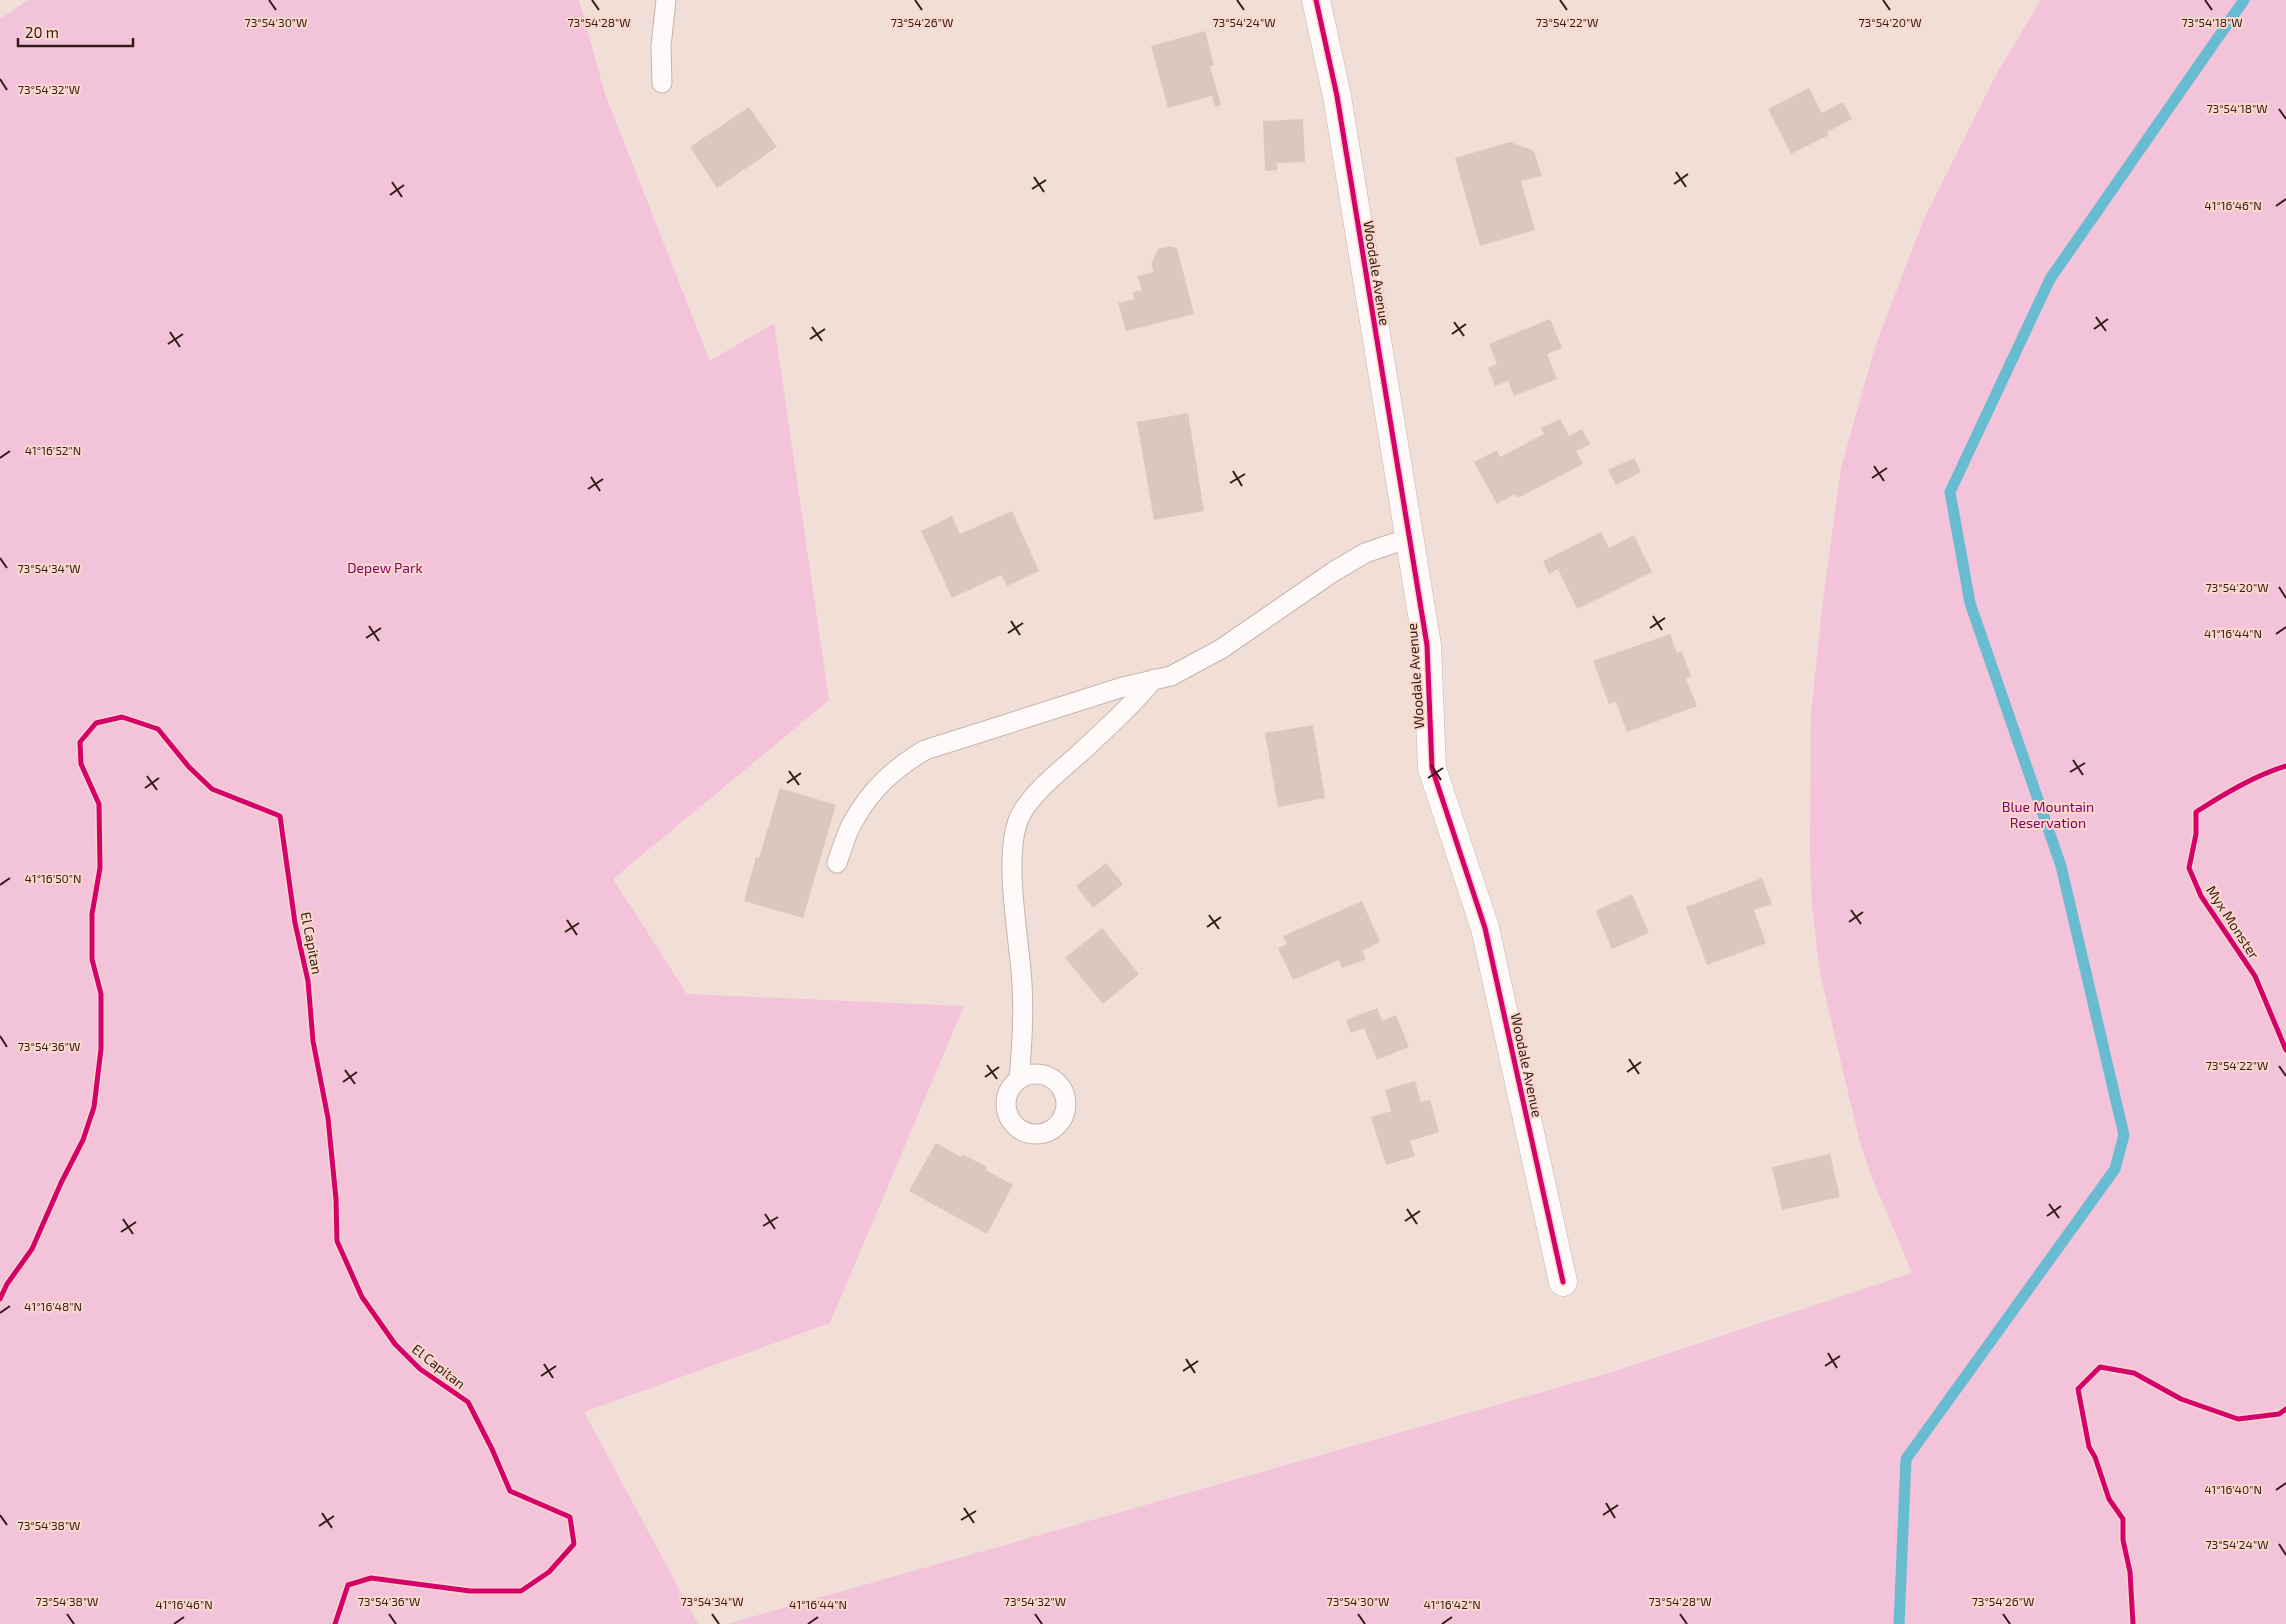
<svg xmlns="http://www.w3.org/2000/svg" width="2286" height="1624" font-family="'Exo 2',sans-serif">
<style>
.green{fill:#f3c3da}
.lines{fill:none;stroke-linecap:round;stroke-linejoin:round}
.stream{stroke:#67bcd1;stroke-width:11}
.building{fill:#dbc8bc}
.lane-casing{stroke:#c6b3ac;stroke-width:21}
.street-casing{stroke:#c6b3ac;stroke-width:29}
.lane{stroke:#fdfaf9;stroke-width:19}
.street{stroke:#fdfaf9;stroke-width:28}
.cycleway-casing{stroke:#fcd8cc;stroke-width:8}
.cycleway{stroke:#d6006c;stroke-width:5}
.ticks{fill:none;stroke:#321c15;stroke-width:2}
.labels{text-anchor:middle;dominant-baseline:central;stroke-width:4;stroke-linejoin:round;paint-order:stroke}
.street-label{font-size:14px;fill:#321c15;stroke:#fcd8cc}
.park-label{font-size:14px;fill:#820468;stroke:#fcd8cc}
.ticks-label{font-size:12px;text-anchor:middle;fill:#321c15;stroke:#fcd8cc;stroke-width:4;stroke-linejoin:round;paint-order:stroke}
</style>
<rect width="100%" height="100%" fill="#f1ded7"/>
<g class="green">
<path d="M28,0H579L605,94L710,361L774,323L829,700L613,879L687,994L964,1006L830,1323L584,1412L698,1624H0V19Z"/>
<path d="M2041,0H2286V1624H727L1609,1373L1912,1273L1871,1175L1859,1139L1820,973L1812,906L1810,855L1811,713L1822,608L1841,468L1875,347L1923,221L1996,75Z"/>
</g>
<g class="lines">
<path class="stream" d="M1899,1624L1906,1459L2115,1169L2124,1135L2061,866L1970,603L1950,492L2050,279L2244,0"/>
</g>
<g class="building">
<path d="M1205,31L1214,65L1210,66L1221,105L1215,107L1212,96L1168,108L1151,46Z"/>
<path d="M1809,88L1822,113L1843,102L1852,119L1827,132L1829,135L1791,154L1768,109Z"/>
<path d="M749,107L777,147L717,188L690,147Z"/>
<path d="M1303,119L1305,162L1277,163V170L1265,171L1263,121Z"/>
<path d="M1510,142L1534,151L1542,176L1521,181L1535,230L1480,246L1455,158Z"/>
<path d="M1169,246L1177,248L1194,314L1126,331L1118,303L1134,299L1133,292L1142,290L1137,276L1154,272L1151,264L1158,249Z"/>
<path d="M1550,319L1562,348L1547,354L1557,379L1514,396L1508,381L1495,386L1488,368L1497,364L1489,344Z"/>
<path d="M1188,413L1204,511L1154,520L1137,422Z"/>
<path d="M1560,419L1569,436L1582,429L1590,444L1576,451L1583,464L1518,498L1515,494L1497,504L1474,462L1497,450L1500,457L1544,434L1541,428Z"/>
<path d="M1634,458L1641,472L1616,485L1608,470Z"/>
<path d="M1012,511L1039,571L1007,586L1001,575L952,598L921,531L952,516L960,534Z"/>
<path d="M1601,532L1609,548L1634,535L1652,572L1577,609L1558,569L1549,574L1543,561Z"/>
<path d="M1670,634L1677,653L1682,651L1691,677L1686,679L1697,706L1627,732L1616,702L1609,704L1593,661Z"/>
<path d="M1313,725L1325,798L1278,807L1265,733Z"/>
<path d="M780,788L836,805L803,918L744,901L756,857L759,858Z"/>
<path d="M1106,863L1123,884L1093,908L1076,886Z"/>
<path d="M1762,878L1772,904L1754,910L1766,943L1707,965L1686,907Z"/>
<path d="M1632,894L1649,933L1612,949L1596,911Z"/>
<path d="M1362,901L1380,942L1362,951L1366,959L1342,968L1339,960L1293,980L1278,948L1287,944L1283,936Z"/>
<path d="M1102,928L1139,974L1103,1004L1065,958Z"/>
<path d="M1377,1008L1382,1021L1396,1015L1409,1047L1377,1060L1364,1028L1351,1033L1346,1020Z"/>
<path d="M1415,1081L1421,1102L1430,1100L1439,1132L1410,1141L1415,1156L1386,1165L1371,1117L1391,1111L1385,1090Z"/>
<path d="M936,1143L961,1157L962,1154L987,1167L986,1170L1013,1185L987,1234L909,1191Z"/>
<path d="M1830,1154L1840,1197L1782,1210L1772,1167Z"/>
</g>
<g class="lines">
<defs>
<g id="lane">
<path d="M662,83L661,46L666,0"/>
<path d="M837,863C842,849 846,833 854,820C872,788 895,768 925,750L1123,687L1171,676L1221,649L1333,572L1365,553L1409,538"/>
<circle cx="1036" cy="1104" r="30"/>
<path d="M1019,1079C1022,1047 1024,1015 1022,984C1020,940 1001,852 1021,814C1035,790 1059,772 1079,754C1105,730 1131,706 1154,679"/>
</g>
<path id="street" d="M1316,0L1337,96L1427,645L1432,768L1485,928L1563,1282"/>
</defs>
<use href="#lane" class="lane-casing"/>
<use href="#street" class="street-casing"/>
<use href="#lane" class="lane"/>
<use href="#street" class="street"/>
<defs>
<g id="cycleway">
<path d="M1316,0L1337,96L1427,645L1432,768L1485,928L1563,1282"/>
<path d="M2286,766C2254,776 2224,794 2196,812V834L2189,868L2201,896L2255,976L2286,1050"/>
<path d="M0,1299L7,1284L32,1249L61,1183L83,1140L94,1107L101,1049V994L92,959V914L100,868L99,804L81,764L80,742L96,723L122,717L158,729L189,767L212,789L280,816L295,923L308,981L313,1041L328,1118L336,1199L337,1241L362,1297L395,1344L420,1369L468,1402L492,1449L510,1491L570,1517L574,1544L549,1572L521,1591H470L371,1578L348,1585L335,1624"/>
<path d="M2133,1624L2130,1572L2123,1540V1519L2109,1499L2095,1457L2089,1447L2078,1389L2100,1367L2134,1373L2181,1399L2238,1419L2279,1414L2286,1409"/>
</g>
</defs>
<use href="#cycleway" class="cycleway-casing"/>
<use href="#cycleway" class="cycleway"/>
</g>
<path class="ticks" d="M269,0L276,10M592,0L599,10M915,0L922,10M1237,0L1244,10M1560,0L1567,10M1883,0L1890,10M2205,0L2212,10M0,79L7,90M2279,109L2286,119M1676,172L1686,187M1034,177L1044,192M392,182L402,197M1674,184L1688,174M1032,189L1046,180M390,195L404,185M2276,206L2286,199M2096,317L2106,331M1454,322L1464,336M812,327L822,341M2094,329L2108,319M170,332L180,347M1452,334L1466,324M810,339L825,329M168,344L183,334M0,458L10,451M1874,466L1884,481M1233,471L1242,486M591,477L600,491M1872,478L1887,468M1230,483L1245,474M588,489L603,479M0,558L7,568M2279,587L2286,598M1653,616L1662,630M1011,621L1020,635M369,626L379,641M1650,628L1665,618M1008,633L1023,623M2276,634L2286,627M366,638L381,628M2073,760L2083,775M1431,765L1441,780M789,771L799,785M2070,772L2085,763M147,776L157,790M1428,778L1443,768M787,783L801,773M145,788L159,778M0,885L10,878M1851,910L1861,924M1209,915L1219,929M567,920L577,935M1849,922L1863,912M1207,927L1221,917M565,932L579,923M0,1036L7,1047M1629,1059L1639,1074M987,1065L997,1079M2279,1066L2286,1076M345,1070L355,1084M1627,1072L1641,1062M985,1077L999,1067M343,1082L357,1072M2049,1204L2059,1218M1407,1209L1417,1224M765,1214L775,1229M2047,1216L2061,1206M123,1219L133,1234M1405,1221L1420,1211M763,1226L778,1217M121,1232L136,1222M0,1313L10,1306M1828,1353L1837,1368M1186,1359L1195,1373M544,1364L553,1378M1825,1366L1840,1356M1183,1371L1198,1361M541,1376L556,1366M2276,1490L2286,1483M1606,1503L1615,1518M964,1508L974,1523M322,1513L332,1528M0,1515L7,1525M1603,1515L1618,1505M961,1520L976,1511M319,1526L334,1516M2279,1544L2286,1555M67,1614L74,1624M389,1614L396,1624M712,1614L719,1624M1035,1614L1042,1624M1358,1614L1365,1624M1680,1614L1687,1624M2003,1614L2010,1624M174,1624L184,1617M808,1624L818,1617M1442,1624L1452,1617"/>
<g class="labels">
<g class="street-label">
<text transform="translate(1377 273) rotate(81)">Woodale Avenue</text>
<text transform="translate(1415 676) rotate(-94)">Woodale Avenue</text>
<text transform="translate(2233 922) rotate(57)">Myx Monster</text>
<text transform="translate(312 943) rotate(79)">El Capitan</text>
<text transform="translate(1527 1065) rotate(78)">Woodale Avenue</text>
<text transform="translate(439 1366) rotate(38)">El Capitan</text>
</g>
<g class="park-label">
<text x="385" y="567">Depew Park</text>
<text x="2048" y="806">Blue Mountain<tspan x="2048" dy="16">Reservation</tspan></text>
</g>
</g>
<g class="ticks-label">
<text x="276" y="27">73°54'30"W</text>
<text x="599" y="27">73°54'28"W</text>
<text x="922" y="27">73°54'26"W</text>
<text x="1244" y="27">73°54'24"W</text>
<text x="1567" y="27">73°54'22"W</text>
<text x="1890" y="27">73°54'20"W</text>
<text x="2212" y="27">73°54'18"W</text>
<text x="49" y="94">73°54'32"W</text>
<text x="2237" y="113">73°54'18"W</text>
<text x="2233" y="210">41°16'46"N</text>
<text x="53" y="455">41°16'52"N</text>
<text x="49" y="573">73°54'34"W</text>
<text x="2237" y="592">73°54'20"W</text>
<text x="2233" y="638">41°16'44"N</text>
<text x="53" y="883">41°16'50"N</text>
<text x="49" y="1051">73°54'36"W</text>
<text x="2237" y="1070">73°54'22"W</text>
<text x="53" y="1311">41°16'48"N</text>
<text x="2233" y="1494">41°16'40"N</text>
<text x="49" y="1530">73°54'38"W</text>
<text x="2237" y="1549">73°54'24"W</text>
<text x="67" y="1606">73°54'38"W</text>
<text x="389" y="1606">73°54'36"W</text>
<text x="712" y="1606">73°54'34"W</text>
<text x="1035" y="1606">73°54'32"W</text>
<text x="1358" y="1606">73°54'30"W</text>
<text x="1680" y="1606">73°54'28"W</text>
<text x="2003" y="1606">73°54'26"W</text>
<text x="184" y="1609">41°16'46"N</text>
<text x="818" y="1609">41°16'44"N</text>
<text x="1452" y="1609">41°16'42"N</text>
</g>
<path d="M18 38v8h115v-8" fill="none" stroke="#321c15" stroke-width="2.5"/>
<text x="25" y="38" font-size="15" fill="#321c15" stroke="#fcd8cc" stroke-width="4" paint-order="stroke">20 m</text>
</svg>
